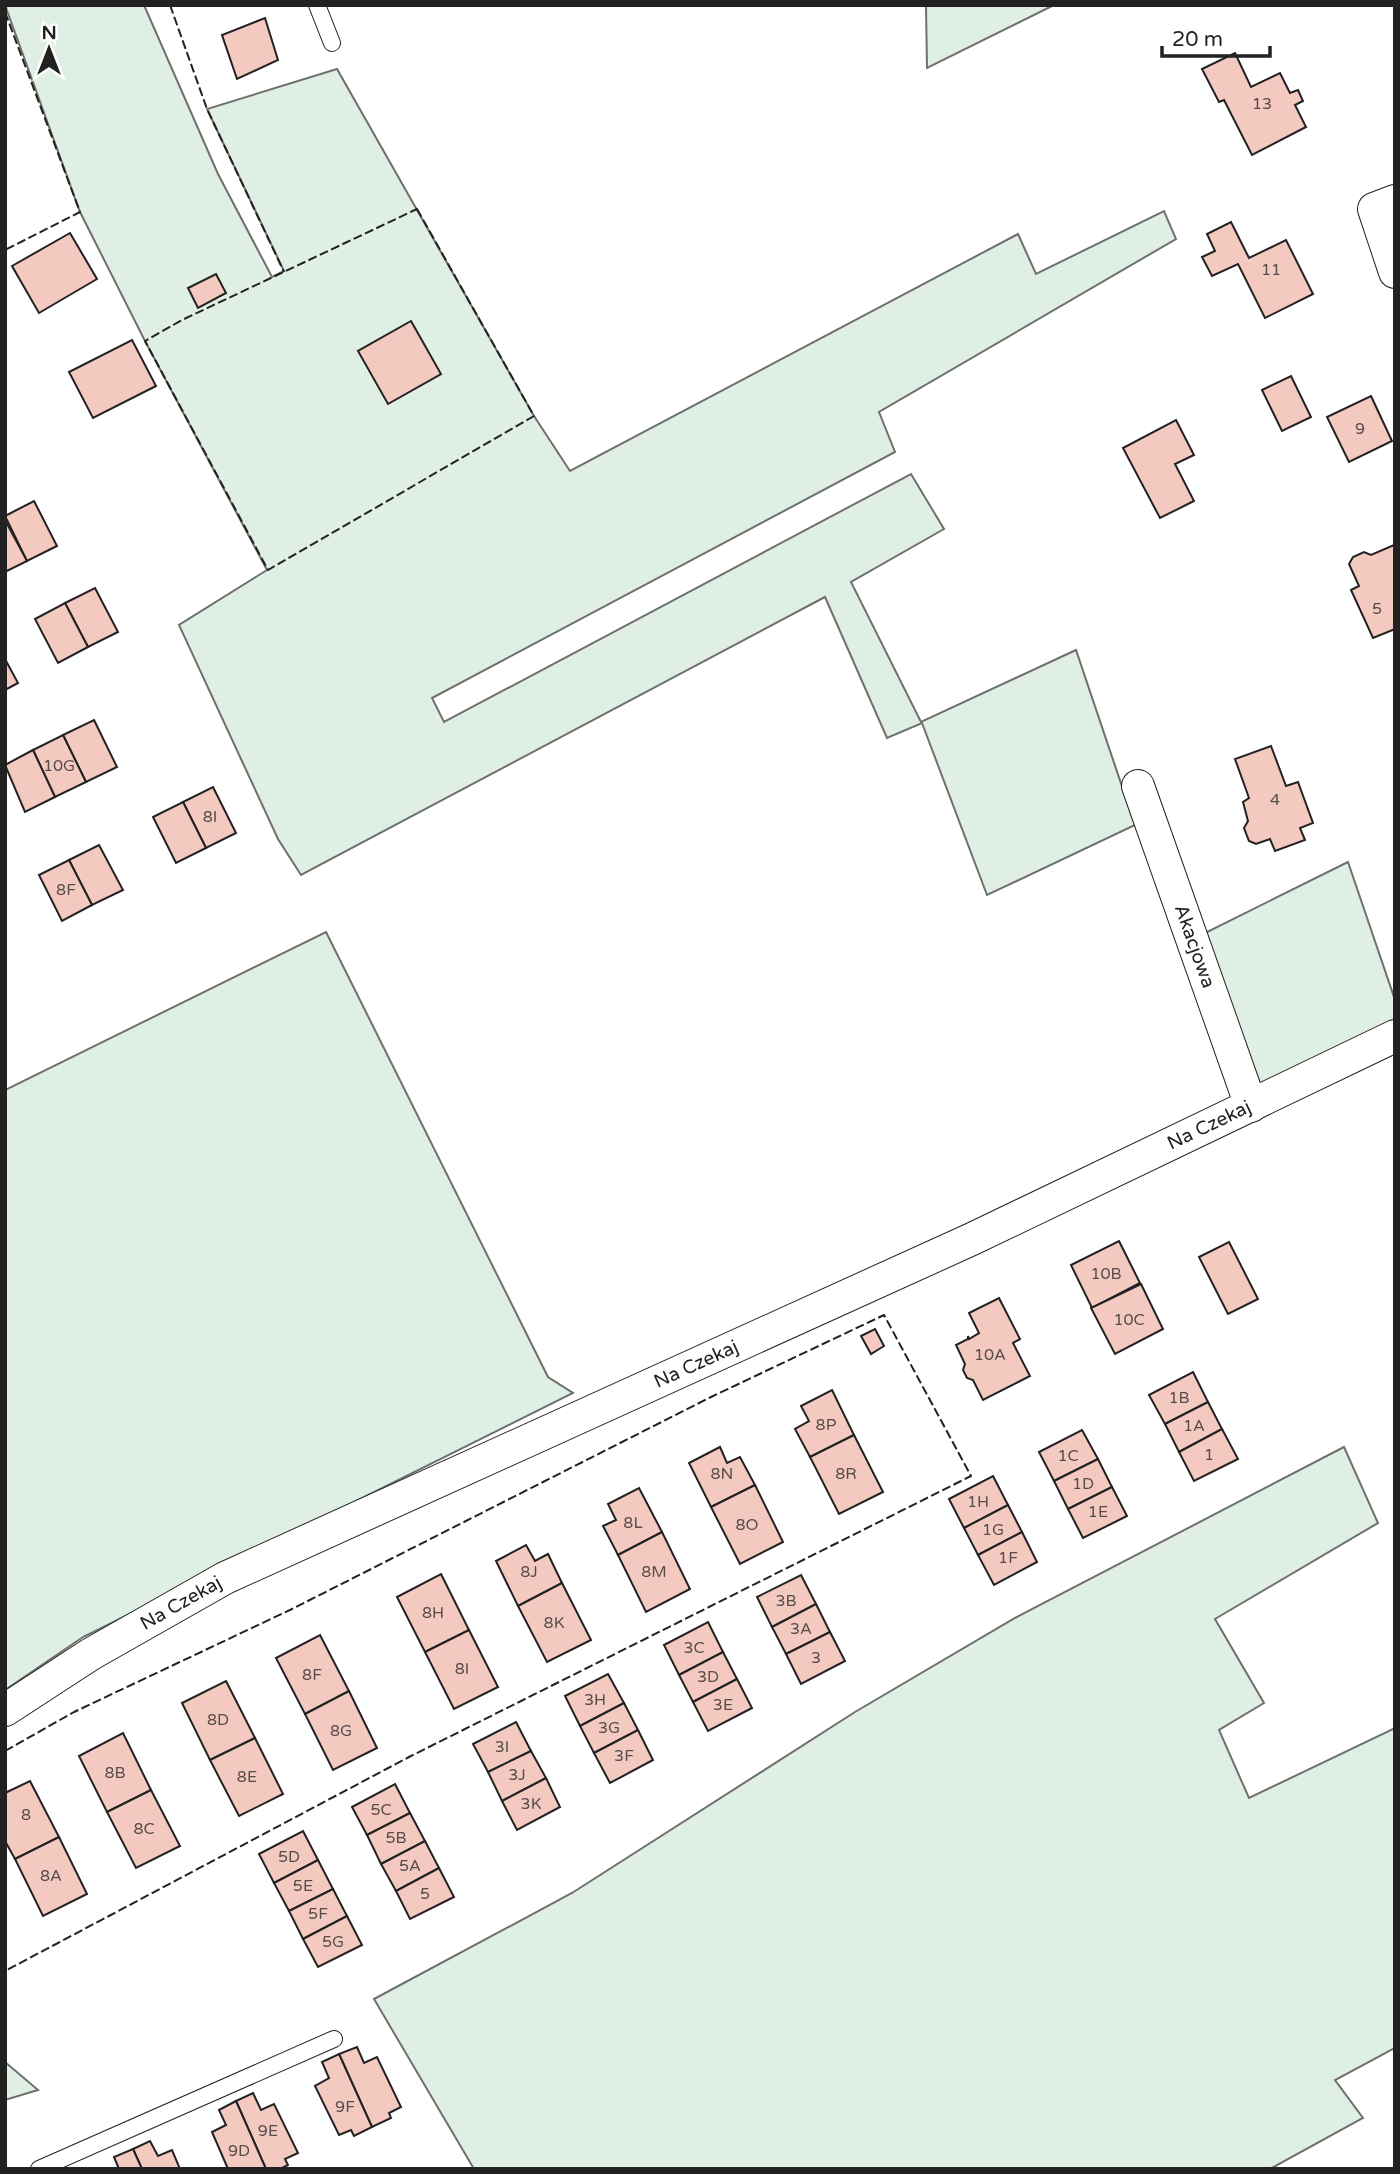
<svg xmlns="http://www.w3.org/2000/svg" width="1400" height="2174" font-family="'Varela Round',sans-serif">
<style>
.green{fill:#e0efe3;stroke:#6f6f6f;stroke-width:2}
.building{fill:#f3c9c0;stroke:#222;stroke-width:2}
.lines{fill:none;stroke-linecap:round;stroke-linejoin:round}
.lane-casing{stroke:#222;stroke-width:18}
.street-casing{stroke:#222;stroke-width:34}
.lane{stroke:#fff;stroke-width:16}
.street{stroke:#fff;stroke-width:32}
.fence{stroke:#222;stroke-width:2;stroke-dasharray:9 3.5;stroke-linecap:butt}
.labels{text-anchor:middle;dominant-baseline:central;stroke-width:5;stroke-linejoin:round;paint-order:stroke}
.number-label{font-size:16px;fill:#564c4a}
.street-label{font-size:19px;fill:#222;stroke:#fff}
</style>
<rect width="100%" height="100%" fill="#fff"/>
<g class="green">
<path d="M5,5H144L218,174L272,277L284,271L207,109L337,69L534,416L570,471L1018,234L1036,274L1164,211L1176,239L879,412L895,452L432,698L444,722L911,474L944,529L851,582L921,722L1076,650L1135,825L987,895L922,723L887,738L825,597L301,875L278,839L179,625L267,570L145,341L80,212Z"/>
<path d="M926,5H1054L927,68Z"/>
<path d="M1348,862L1395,1000V1022L1258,1086L1201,935Z"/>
<path d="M326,932L548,1377L573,1393L83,1637L5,1690V1090Z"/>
<path d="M1344,1447L1378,1523L1215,1619L1264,1703L1219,1730L1249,1798L1395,1728V2048L1335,2080L1363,2118L1270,2169H474L374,1999L572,1893L855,1712L1015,1618Z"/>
<path d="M5,2062L38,2090L5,2100Z"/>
</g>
<g class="building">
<path d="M265,18L278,60L237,79L222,35Z"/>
<path d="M1235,53L1251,87L1280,73L1290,93L1298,90L1303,101L1295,105L1306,127L1252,155L1224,100L1219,102L1202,69Z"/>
<path d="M1231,222L1249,258L1286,240L1313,294L1265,318L1238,264L1212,276L1202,257L1215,251L1207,234Z"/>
<path d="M70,233L97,279L39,313L12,266Z"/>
<path d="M216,274L226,293L198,308L188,288Z"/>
<path d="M411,321L441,374L388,404L358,351Z"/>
<path d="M132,340L156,386L93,418L69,372Z"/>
<path d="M1291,376L1311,417L1282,431L1262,390Z"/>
<path d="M1371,396L1392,441L1349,462L1327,417Z"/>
<path d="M1176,420L1194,455L1175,464L1194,501L1160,518L1123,448Z"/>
<path d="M34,501L57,546L27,561L5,516Z"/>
<path d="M5,520L27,561L5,572Z"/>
<path d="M1394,545L1395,629L1373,638L1351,590L1359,586L1349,564L1353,557L1364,552L1371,555Z"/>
<path d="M95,588L118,632L88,647L65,603Z"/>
<path d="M65,603L88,647L58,663L35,619Z"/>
<path d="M5,659L18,683L5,690Z"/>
<path d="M94,720L117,767L86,782L63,735Z"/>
<path d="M63,735L86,782L55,797L33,750Z"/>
<path d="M1271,746L1286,786L1298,782L1313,823L1300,828L1305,840L1275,851L1270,839L1256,844L1249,841L1244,828L1248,821L1243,802L1249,798L1235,759Z"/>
<path d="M33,750L55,797L25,812L5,765Z"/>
<path d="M213,787L236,833L206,848L183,802Z"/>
<path d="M183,802L206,848L176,863L153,817Z"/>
<path d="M99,845L123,890L92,905L69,860Z"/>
<path d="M69,860L92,905L62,921L39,875Z"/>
<path d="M1119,1241L1140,1283L1092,1308L1071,1265Z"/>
<path d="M1229,1242L1258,1299L1228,1314L1199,1257Z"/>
<path d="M1141,1284L1163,1329L1115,1354L1091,1308Z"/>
<path d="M999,1298L1020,1339L1013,1343L1030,1376L983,1400L973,1380L967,1378L963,1370L965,1364L956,1345L968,1339V1336L969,1339L979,1333L969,1313Z"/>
<path d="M875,1329L884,1346L871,1354L861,1336Z"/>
<path d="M1193,1372L1208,1402L1165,1424L1149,1395Z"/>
<path d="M832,1390L854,1435L810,1457L795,1429L809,1421L801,1406Z"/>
<path d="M1208,1402L1222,1429L1179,1452L1165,1424Z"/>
<path d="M1222,1429L1238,1459L1194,1481L1179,1452Z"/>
<path d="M1082,1430L1098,1459L1054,1481L1039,1452Z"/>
<path d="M854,1435L883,1492L839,1514L810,1457Z"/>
<path d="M720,1447L727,1463L740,1457L755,1485L711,1507L689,1463Z"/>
<path d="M1098,1459L1112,1487L1068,1509L1054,1481Z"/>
<path d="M993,1476L1008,1505L964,1528L949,1499Z"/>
<path d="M755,1485L783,1542L740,1564L711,1507Z"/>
<path d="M1112,1487L1127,1516L1083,1538L1068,1509Z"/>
<path d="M639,1488L662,1532L618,1555L603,1526L616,1520L608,1504Z"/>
<path d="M1008,1505L1022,1532L978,1555L964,1528Z"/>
<path d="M662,1532L690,1589L646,1612L618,1555Z"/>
<path d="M1022,1532L1037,1562L994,1585L978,1555Z"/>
<path d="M526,1545L535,1561L548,1554L562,1583L518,1606L496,1561Z"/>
<path d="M441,1574L469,1630L425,1652L397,1597Z"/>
<path d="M801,1575L816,1604L772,1627L757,1597Z"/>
<path d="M562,1583L591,1640L547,1662L518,1606Z"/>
<path d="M816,1604L830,1632L786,1654L772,1627Z"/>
<path d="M708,1622L723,1652L679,1675L664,1645Z"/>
<path d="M469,1630L498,1687L454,1709L425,1652Z"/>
<path d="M830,1632L845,1661L801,1684L786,1654Z"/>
<path d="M320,1635L349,1691L305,1714L276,1658Z"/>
<path d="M723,1652L737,1679L693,1702L679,1675Z"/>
<path d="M608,1674L624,1703L580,1726L565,1696Z"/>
<path d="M737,1679L752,1708L708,1731L693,1702Z"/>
<path d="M226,1681L255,1738L210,1760L182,1703Z"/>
<path d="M349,1691L377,1748L333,1770L305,1714Z"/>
<path d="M624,1703L638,1730L594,1753L580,1726Z"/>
<path d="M516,1722L531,1751L488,1772L473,1744Z"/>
<path d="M638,1730L653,1760L610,1783L594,1753Z"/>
<path d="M123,1733L151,1790L107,1812L79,1756Z"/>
<path d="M255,1738L283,1794L239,1816L210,1760Z"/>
<path d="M531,1751L546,1778L502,1801L488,1772Z"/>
<path d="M546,1778L560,1807L517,1830L502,1801Z"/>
<path d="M30,1781L59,1837L15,1859L5,1841V1793Z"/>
<path d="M395,1784L410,1813L367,1835L352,1807Z"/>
<path d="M151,1790L180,1846L136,1868L107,1812Z"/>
<path d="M410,1813L425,1841L381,1864L367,1835Z"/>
<path d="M303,1831L318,1860L274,1883L259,1854Z"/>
<path d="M59,1837L87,1894L43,1916L15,1859Z"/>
<path d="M425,1841L439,1868L396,1891L381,1864Z"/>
<path d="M318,1860L333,1889L289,1911L274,1883Z"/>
<path d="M439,1868L454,1897L410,1919L396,1891Z"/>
<path d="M333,1889L347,1916L303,1939L289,1911Z"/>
<path d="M347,1916L362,1945L318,1967L303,1939Z"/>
<path d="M357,2047L364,2063L377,2057L401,2107L389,2113L391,2118L372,2127L339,2054Z"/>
<path d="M339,2054L372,2127L354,2136L351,2130L339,2135L315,2086L329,2078L322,2062Z"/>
<path d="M253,2093L261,2110L274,2104L298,2153L285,2159L288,2165L280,2169H266L236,2101Z"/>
<path d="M236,2101L266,2169H228L212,2132L226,2125L219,2110Z"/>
<path d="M150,2141L158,2156L172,2150L180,2169H142L133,2149Z"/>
<path d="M133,2149L142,2169H119L114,2157Z"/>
</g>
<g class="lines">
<defs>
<g id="lane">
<path d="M317,5L332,43"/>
<path d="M39,2169L334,2039"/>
</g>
<g id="street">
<path d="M1395,201L1374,209L1395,272"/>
<path id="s1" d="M1138,786L1251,1106"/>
<path id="s2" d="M5,1710L91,1654L225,1578L972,1239L1395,1036"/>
</g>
</defs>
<use href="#lane" class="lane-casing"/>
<use href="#street" class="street-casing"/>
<use href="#lane" class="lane"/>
<use href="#street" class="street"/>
<g class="fence">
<path d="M170,5L207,109L284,272"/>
<path d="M5,12L80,212L5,250"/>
<path d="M417,209L534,416L268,570L145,341L182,320Z"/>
<path d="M5,1751L74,1712L292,1609L711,1397L884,1315L971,1476L409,1757L5,1971"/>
</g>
</g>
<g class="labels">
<g class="number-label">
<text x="1262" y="104">13</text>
<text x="1271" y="270">11</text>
<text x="1360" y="429">9</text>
<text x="1377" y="609">5</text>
<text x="59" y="766">10G</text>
<text x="1275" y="800">4</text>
<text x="210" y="817">8I</text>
<text x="66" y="890">8F</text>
<text x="1106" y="1274">10B</text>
<text x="1129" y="1320">10C</text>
<text x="990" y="1355">10A</text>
<text x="1179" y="1398">1B</text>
<text x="826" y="1425">8P</text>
<text x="1194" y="1426">1A</text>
<text x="1209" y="1455">1</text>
<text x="1068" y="1456">1C</text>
<text x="722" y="1474">8N</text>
<text x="846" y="1474">8R</text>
<text x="1083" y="1484">1D</text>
<text x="978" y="1502">1H</text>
<text x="1098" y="1512">1E</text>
<text x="633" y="1523">8L</text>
<text x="747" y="1525">8O</text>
<text x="993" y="1530">1G</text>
<text x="1008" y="1558">1F</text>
<text x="529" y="1572">8J</text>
<text x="654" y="1572">8M</text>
<text x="786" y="1601">3B</text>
<text x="433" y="1613">8H</text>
<text x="554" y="1623">8K</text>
<text x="801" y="1629">3A</text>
<text x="694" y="1648">3C</text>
<text x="816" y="1658">3</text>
<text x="462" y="1669">8I</text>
<text x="312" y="1675">8F</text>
<text x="708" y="1677">3D</text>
<text x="595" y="1700">3H</text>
<text x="723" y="1705">3E</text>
<text x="218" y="1720">8D</text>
<text x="609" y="1728">3G</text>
<text x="341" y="1731">8G</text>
<text x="502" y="1747">3I</text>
<text x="624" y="1756">3F</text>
<text x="115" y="1773">8B</text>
<text x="517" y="1775">3J</text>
<text x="247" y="1777">8E</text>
<text x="531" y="1804">3K</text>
<text x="381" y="1810">5C</text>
<text x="26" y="1815">8</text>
<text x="144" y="1829">8C</text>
<text x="396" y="1838">5B</text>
<text x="289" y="1857">5D</text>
<text x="410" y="1866">5A</text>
<text x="51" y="1876">8A</text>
<text x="303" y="1886">5E</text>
<text x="425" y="1894">5</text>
<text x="318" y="1914">5F</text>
<text x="333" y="1942">5G</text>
<text x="345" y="2107">9F</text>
<text x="268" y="2131">9E</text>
<text x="239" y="2151">9D</text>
</g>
<g class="street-label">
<text stroke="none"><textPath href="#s1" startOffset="170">Akacjowa</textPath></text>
<text stroke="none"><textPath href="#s2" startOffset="1340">Na Czekaj</textPath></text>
<text stroke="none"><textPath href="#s2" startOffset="774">Na Czekaj</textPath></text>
<text stroke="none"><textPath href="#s2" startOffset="206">Na Czekaj</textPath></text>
</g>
</g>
<rect width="1400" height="2174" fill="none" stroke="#222222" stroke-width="14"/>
<g transform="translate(49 49)" stroke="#ffffff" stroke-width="5" paint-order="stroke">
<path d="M0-5L12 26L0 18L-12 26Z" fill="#222222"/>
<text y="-10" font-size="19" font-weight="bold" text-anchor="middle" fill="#222222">N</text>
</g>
<path d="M1162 46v10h108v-10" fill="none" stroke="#222222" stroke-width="3.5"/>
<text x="1172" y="46" font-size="21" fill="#222222" stroke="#ffffff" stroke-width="5" paint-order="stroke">20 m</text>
</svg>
